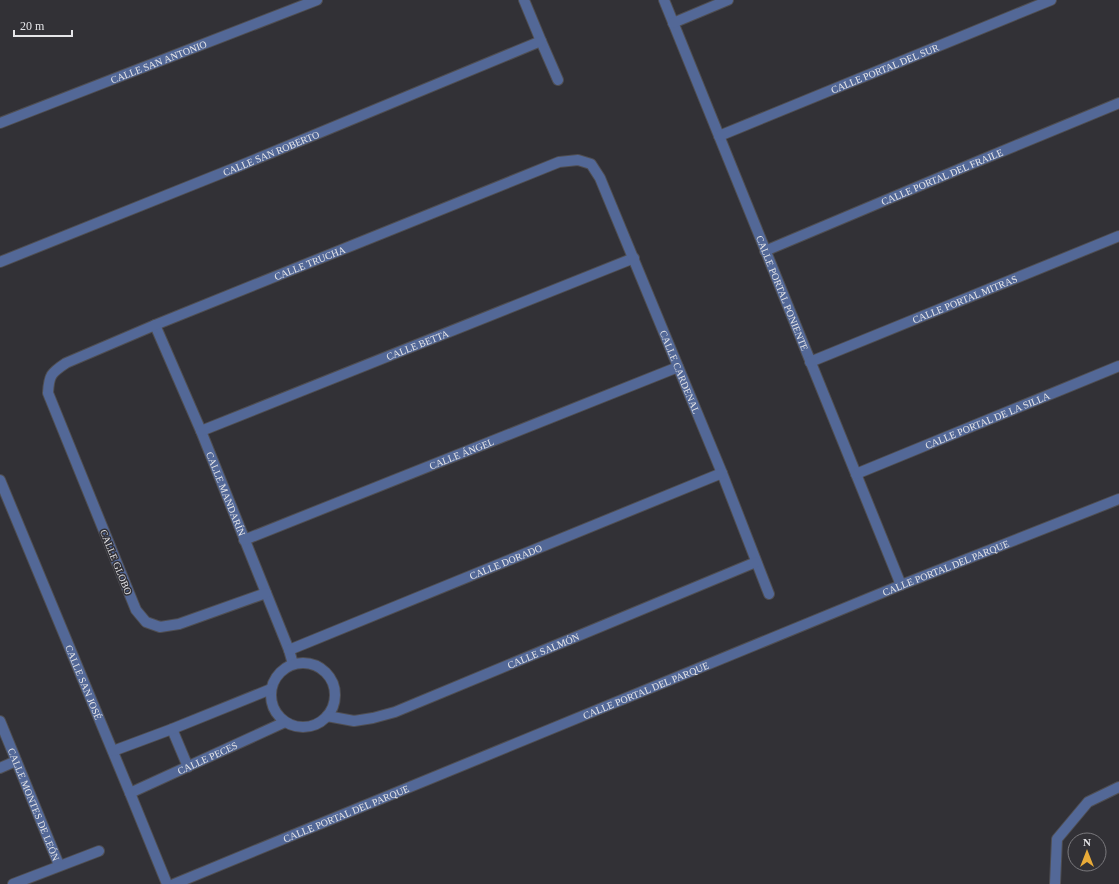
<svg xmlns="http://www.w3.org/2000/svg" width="1119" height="884" font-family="Georgia,serif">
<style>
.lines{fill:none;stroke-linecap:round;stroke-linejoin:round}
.lane-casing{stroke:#4f4e52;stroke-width:12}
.street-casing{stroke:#4f4e52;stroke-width:12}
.lane{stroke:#536897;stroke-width:10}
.street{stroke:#536897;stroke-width:10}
.labels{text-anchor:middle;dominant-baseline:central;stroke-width:3;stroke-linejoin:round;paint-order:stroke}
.street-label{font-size:10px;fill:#e5e5e8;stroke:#323136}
</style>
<rect width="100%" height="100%" fill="#323136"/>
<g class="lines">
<defs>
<path id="lane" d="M1055,884L1057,839L1088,802L1119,787"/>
<g id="street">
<path d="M524,0L541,41L558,80"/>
<path id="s1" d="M664,0L901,585"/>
<path d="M673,23L728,0"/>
<path id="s2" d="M0,123L317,0"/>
<path id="s3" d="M719,136L1051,0"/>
<path id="s4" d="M765,251L981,160L1119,103"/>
<path id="s5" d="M0,262L237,167L541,41"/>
<path id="s6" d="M155,325L201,431L289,650L293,664"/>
<path id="s7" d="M810,362L1119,236"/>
<path id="s8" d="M201,431L634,258"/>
<path id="s9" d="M856,474L1119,366"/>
<path id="s10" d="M0,480L130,793L167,884"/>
<path id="s11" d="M244,540L678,367"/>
<path id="s12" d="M266,593L179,624L160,627L146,622L136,610L48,393C49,375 51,373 66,363L155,325L559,162L578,160L591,164L600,178L722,473L769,594"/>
<path id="s13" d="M289,650L722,473"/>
<circle cx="303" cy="695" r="32"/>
<path id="s14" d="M327,716L354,721L373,718L395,712L756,562"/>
<path id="s15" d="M0,721L59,865"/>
<path d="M172,729L188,767"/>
<path d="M113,751L172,729L271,689"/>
<path d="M0,768L16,761"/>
<path id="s16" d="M130,793L285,722"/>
<path d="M13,884L99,851"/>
<path id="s17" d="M174,884L901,585L1119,499"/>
</g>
</defs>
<use href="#lane" class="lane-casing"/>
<use href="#street" class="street-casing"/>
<use href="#lane" class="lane"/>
<use href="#street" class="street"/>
</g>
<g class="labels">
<g class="street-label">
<text stroke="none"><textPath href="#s2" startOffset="170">CALLE SAN ANTONIO</textPath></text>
<text stroke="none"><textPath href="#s3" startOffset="179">CALLE PORTAL DEL SUR</textPath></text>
<text stroke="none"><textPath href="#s5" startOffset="292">CALLE SAN ROBERTO</textPath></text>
<text stroke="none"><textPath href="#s4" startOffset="192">CALLE PORTAL DEL FRAILE</textPath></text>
<text stroke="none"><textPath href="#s12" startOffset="677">CALLE TRUCHA</textPath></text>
<text stroke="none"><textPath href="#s1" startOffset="316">CALLE PORTAL PONIENTE</textPath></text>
<text stroke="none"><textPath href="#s7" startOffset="167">CALLE PORTAL MITRAS</textPath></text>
<text stroke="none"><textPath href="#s8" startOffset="233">CALLE BETTA</textPath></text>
<text stroke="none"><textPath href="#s12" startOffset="1205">CALLE CARDENAL</textPath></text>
<text stroke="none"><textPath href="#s9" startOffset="142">CALLE PORTAL DE LA SILLA</textPath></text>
<text stroke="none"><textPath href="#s11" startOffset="234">CALLE ÁNGEL</textPath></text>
<text stroke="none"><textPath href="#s6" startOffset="183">CALLE MANDARÍN</textPath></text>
<text transform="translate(116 562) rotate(68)">CALLE GLOBO</text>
<text stroke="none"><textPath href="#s13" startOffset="234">CALLE DORADO</textPath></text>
<text stroke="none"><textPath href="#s17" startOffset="834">CALLE PORTAL DEL PARQUE</textPath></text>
<text stroke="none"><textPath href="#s14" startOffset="230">CALLE SALMÓN</textPath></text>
<text stroke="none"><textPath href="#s10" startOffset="219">CALLE SAN JOSÉ</textPath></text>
<text stroke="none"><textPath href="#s17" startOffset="510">CALLE PORTAL DEL PARQUE</textPath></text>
<text stroke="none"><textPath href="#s16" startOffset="85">CALLE PECES</textPath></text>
<text stroke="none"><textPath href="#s15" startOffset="90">CALLE MONTES DE LEÓN</textPath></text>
<text stroke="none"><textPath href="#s17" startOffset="186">CALLE PORTAL DEL PARQUE</textPath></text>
</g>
</g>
<g transform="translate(1087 852)"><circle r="19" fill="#323136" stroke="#7a797d"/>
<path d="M0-3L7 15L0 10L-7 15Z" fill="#e9ab38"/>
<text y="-6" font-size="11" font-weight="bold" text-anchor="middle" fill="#e5e5e8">N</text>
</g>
<path d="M14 30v6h58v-6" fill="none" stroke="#e5e5e8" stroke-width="2"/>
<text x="20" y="30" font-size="12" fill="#e5e5e8" stroke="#323136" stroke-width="3" paint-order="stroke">20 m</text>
</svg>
